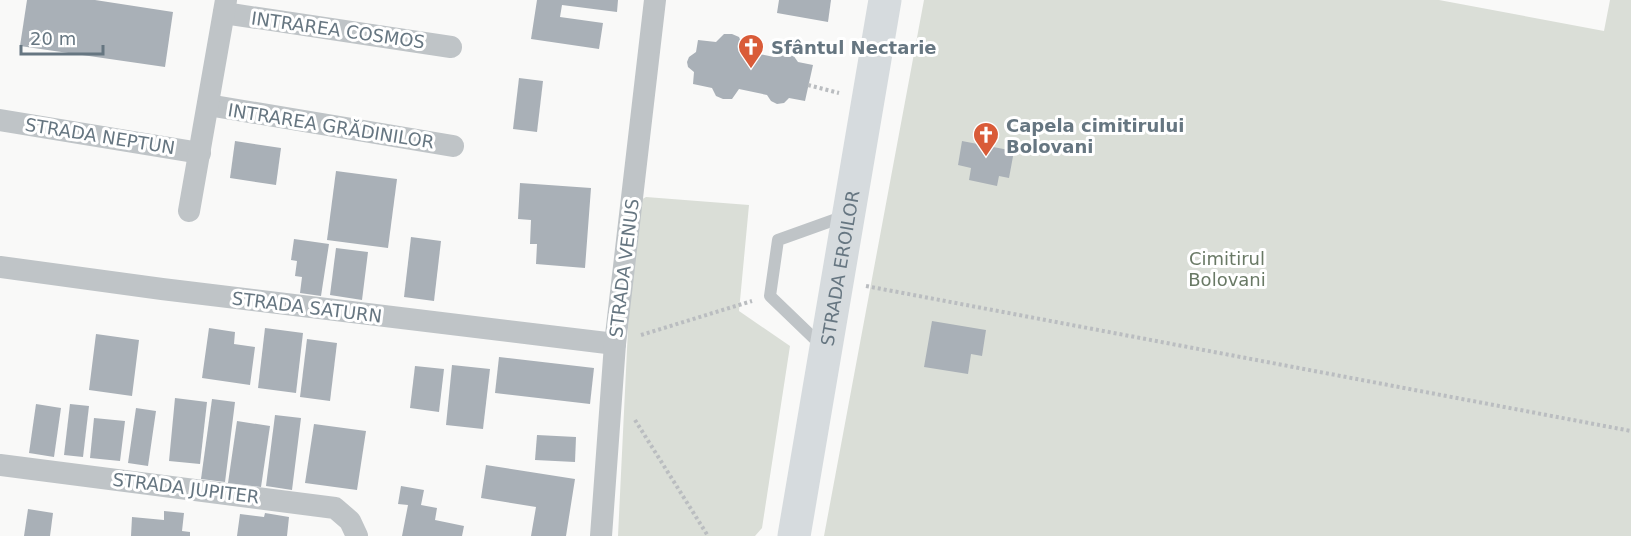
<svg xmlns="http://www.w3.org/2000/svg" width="1631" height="536" font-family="'DejaVu Sans',sans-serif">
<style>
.green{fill:#daded7}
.building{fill:#a9b0b7}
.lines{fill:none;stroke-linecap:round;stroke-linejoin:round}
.path{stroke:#babdc0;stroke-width:4;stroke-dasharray:3 3;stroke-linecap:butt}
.lane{stroke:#bfc4c7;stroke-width:12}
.street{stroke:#bfc4c7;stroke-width:22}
.secondary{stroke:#d6dbde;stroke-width:33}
.labels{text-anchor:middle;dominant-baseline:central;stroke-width:6;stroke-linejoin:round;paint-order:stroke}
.street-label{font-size:18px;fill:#667681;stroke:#fff}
.poi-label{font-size:18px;font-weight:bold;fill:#667681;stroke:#fff;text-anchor:start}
.park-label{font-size:18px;fill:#697965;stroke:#fff}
</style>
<rect width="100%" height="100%" fill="#f9f9f8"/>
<g class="green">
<path d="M924,0H1439L1604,31L1610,0H1631V536H824Z"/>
<path d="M646,197L749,205L739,311L790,346L762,528L755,536H618L634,204Z"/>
</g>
<g class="building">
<path d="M27,0H95L173,12L165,67L20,46Z"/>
<path d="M537,0H618L617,12L562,5L560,17L603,23L599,49L531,39Z"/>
<path d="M779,0H831L828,22L777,13Z"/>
<path d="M724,34H732L739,37L745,51L774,57L785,52L793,55L798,62L813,65L805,101L789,98L784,103L777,104L771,101L767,95L739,89L732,99H723L716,96L712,88L693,84L694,72L688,67L687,62L689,57L696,52L698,40L716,42Z"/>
<path d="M519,78L543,81L537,132L513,129Z"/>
<path d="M235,141L281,148L276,185L230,178Z"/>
<path d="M962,141L1014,151L1009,178L999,176L997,186L969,180L971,168L958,165Z"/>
<path d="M336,171L397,179L388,248L327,240Z"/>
<path d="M520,183L591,188L585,268L536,264L537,244H530L531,220L518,219Z"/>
<path d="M411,237L441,241L434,301L404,297Z"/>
<path d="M294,239L329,244L321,296L300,293L302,277L295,276L297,261L291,260Z"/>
<path d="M336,248L368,252L362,300L330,295Z"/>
<path d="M932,321L986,330L982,356L971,354L968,374L924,367Z"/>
<path d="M209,328L235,332L234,344L255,347L250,385L202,378Z"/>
<path d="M265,328L303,333L296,393L258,388Z"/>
<path d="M96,334L139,340L132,396L89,390Z"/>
<path d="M307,339L337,343L330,401L300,397Z"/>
<path d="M499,357L594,368L590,404L495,393Z"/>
<path d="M452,365L490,369L483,429L446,425Z"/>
<path d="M415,366L444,369L439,412L410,408Z"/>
<path d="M175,398L207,402L200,464L169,461Z"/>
<path d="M212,399L235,402L225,482L201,479Z"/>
<path d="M36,404L61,408L54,457L29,453Z"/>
<path d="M70,404L89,406L83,457L64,455Z"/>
<path d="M136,408L156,411L148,466L128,463Z"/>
<path d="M275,415L301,418L292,490L266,486Z"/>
<path d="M94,418L125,421L120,461L90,458Z"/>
<path d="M237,421L270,426L261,487L228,483Z"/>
<path d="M314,424L366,431L357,490L305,483Z"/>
<path d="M537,435L576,437L575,462L535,460Z"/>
<path d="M486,465L575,479L566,536H531L536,507L481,498Z"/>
<path d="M401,486L424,490L421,505L437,508L435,520L464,526L462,536H402L408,505L398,504Z"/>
<path d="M28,509L53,513L50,536H24Z"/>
<path d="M164,511L184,513L182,531L190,532V536H131L132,517L164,520Z"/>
<path d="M265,513L289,517L287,536H237L240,514L264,517Z"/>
</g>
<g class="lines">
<g class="path">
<path d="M808,85L839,93"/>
<path d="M866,286L1631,431"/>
<path d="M641,335L752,301"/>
<path d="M635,420L708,536"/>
</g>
<path class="lane" d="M823,347L770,296L778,240L845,216"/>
<g class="street">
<path d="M224,13L451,47"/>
<path d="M208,105L453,146"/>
<path d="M0,120L200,153"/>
<path d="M189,211L226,0"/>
<path d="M0,267L162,289L615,344"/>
<path d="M0,465L335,508L350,521L357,536"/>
<path d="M601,536L615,344L655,0"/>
</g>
<path class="secondary" id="s1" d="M794,536L885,0"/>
</g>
<defs>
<symbol id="church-pin" viewBox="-11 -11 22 30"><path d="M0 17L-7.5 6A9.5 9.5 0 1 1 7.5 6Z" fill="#d95b38" stroke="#fff"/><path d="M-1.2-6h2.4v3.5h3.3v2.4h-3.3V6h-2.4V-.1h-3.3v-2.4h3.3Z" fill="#fff"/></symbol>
</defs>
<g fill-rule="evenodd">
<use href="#church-pin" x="736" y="32" width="30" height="40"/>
<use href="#church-pin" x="971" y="120" width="30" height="40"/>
</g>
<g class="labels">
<g class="street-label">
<text transform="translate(338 30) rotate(8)">INTRAREA COSMOS</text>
<text transform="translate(331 126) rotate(9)">INTRAREA GRĂDINILOR</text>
<text transform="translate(100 136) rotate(9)">STRADA NEPTUN</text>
<text transform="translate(624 268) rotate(-83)">STRADA VENUS</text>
<text stroke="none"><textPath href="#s1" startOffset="272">STRADA EROILOR</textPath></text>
<text transform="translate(307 307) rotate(7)">STRADA SATURN</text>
<text transform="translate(186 488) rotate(7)">STRADA JUPITER</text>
</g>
<g class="poi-label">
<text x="771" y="47">Sfântul Nectarie</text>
<text x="1006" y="125">Capela cimitirului<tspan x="1006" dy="21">Bolovani</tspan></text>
</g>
<g class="park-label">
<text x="1227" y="258">Cimitirul<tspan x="1227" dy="21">Bolovani</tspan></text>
</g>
</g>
<path d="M21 45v9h82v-9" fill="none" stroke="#667681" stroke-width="3"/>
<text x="30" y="45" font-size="18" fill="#667681" stroke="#ffffff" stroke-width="4.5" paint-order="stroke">20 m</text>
</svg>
